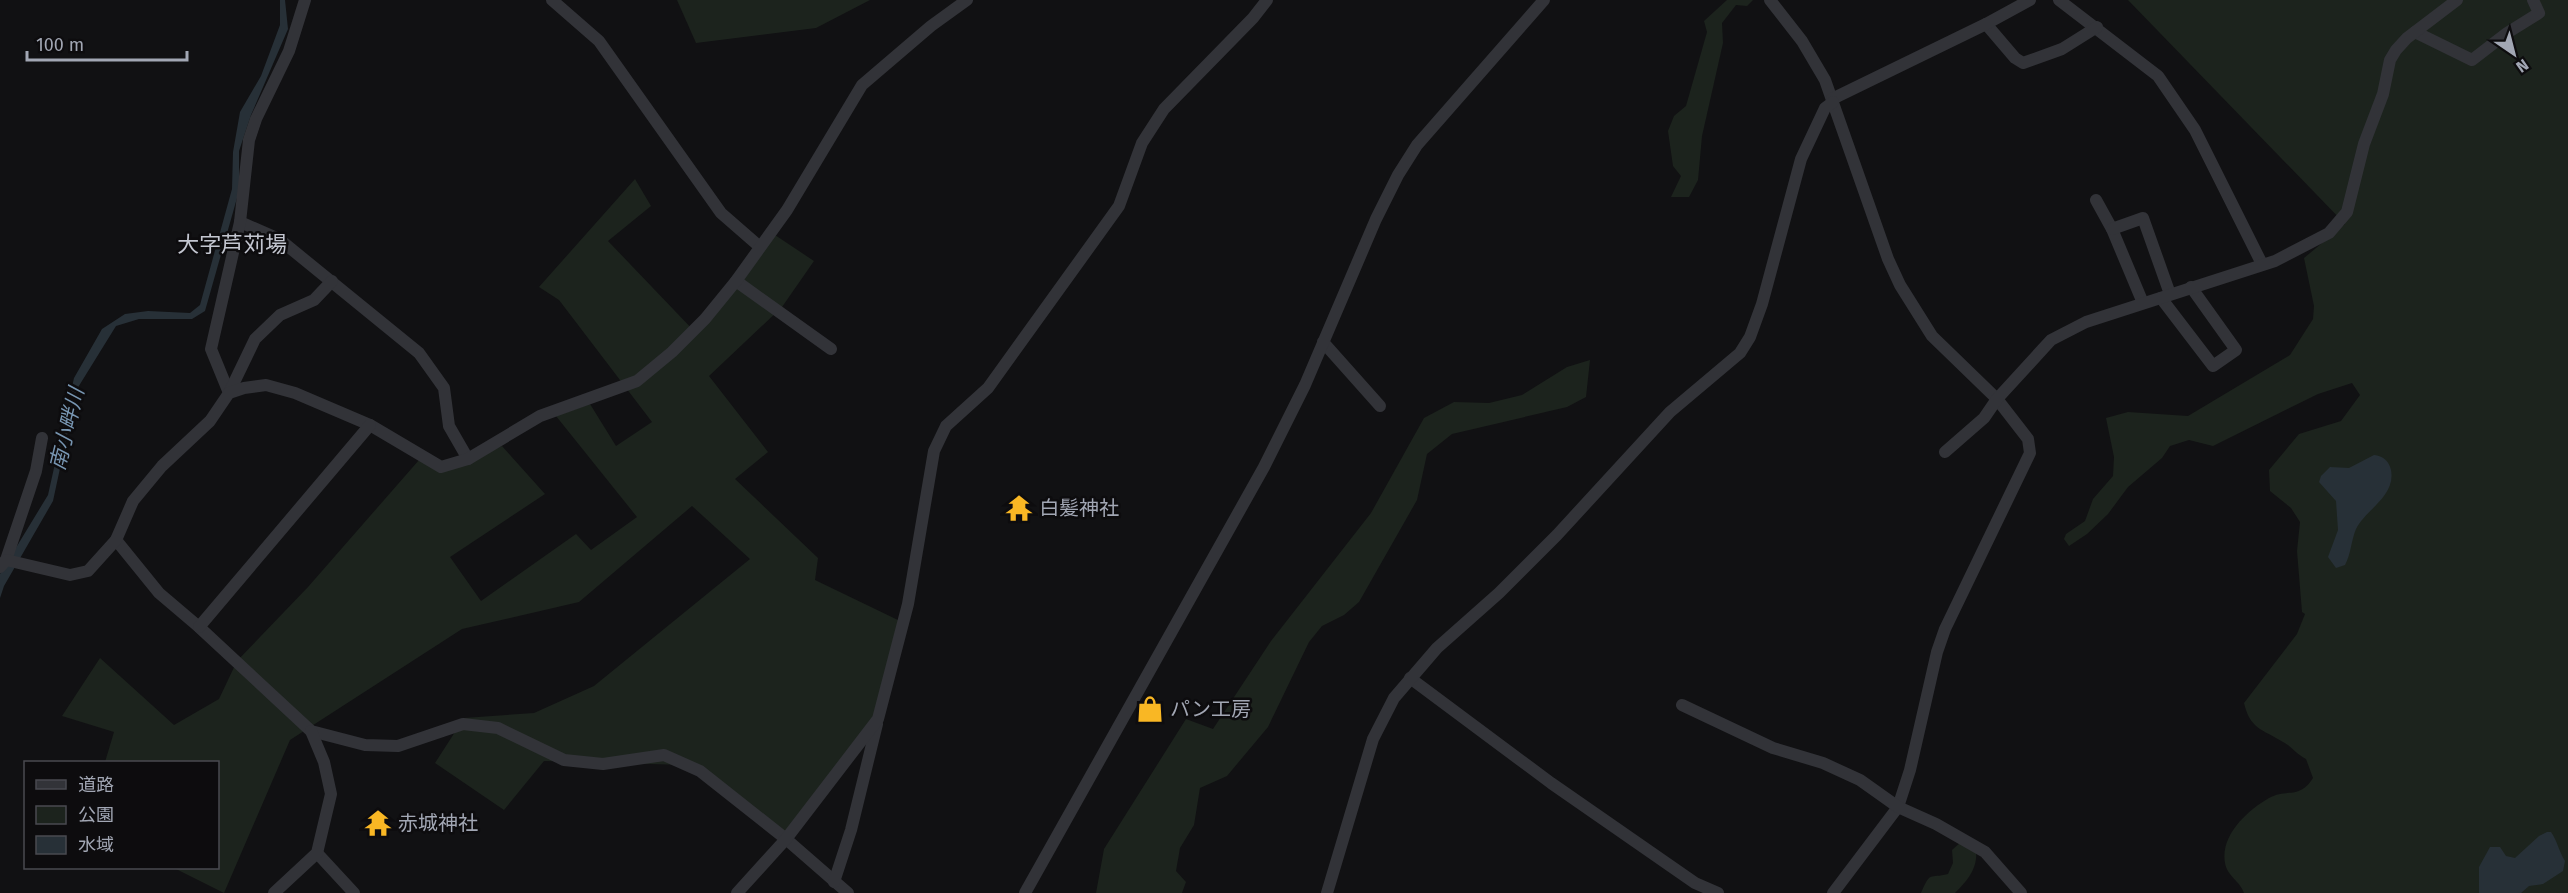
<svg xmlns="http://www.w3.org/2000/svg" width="2568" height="893" font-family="'Fira Sans','Noto Sans JP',sans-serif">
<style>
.green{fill:#1c231d}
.water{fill:#273037}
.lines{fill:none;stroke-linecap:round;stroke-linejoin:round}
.minor{stroke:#323338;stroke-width:12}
.labels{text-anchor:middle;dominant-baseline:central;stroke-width:5;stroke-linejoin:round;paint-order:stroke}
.poi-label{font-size:20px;fill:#a2a7b4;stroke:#0d0c0e;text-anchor:start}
.water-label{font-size:21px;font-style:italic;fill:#7795b1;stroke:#0d0c0e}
.quarter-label{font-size:22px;fill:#c3c6d0;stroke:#0d0c0e}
</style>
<rect width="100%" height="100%" fill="#111113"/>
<g class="green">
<path d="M677,0H870L816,28L696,43Z"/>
<path d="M1727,0H1753L1747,6L1736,5L1722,23L1723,43L1702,136L1698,180L1689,197H1671L1681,176L1673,166L1668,131L1674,116L1686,106L1707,32L1704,21Z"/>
<path d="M2128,0H2568V893H2244C2240,881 2227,876 2225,863C2220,835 2248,810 2269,798C2287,788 2299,800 2313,778L2306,759C2296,754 2292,747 2283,742C2262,729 2250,729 2244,703L2297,634L2305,614L2302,612L2297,551L2300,522L2291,508L2270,491L2269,470L2299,434L2341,421L2360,395L2352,383L2318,394L2213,446L2189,440L2170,446L2162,458L2128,487L2108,514L2087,534L2069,546L2064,539L2066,534L2085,521L2093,499L2113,476L2114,457L2106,418L2128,412L2188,416L2290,355L2313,319L2314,306L2304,258L2345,224Z"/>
<path d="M635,179L651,206L608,241L696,333L775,235L814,261L782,307L709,376L768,452L735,479L818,558L815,580L900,621L875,718L785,835L685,765L544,761L504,810L435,763L464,718L534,713L594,686L750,559L692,506L579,602L462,629L290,740L224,893L174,868H218V762H105L114,732L62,716L100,658L174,725L219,699L237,661L308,587L419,460L443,471L502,446L545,494L450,557L481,601L576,534L591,550L637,517L556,416L590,404L616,446L652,422L559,300L539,287Z"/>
<path d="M1590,360L1586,397L1567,407L1452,434L1427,454L1417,500L1359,602L1344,615L1322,626L1309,642L1268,727L1227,776L1200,788L1194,825L1180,848L1176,871L1186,882L1182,893H1096L1104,849L1186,719L1213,729L1271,641L1371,513L1424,418L1454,402L1489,403L1522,395L1567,367Z"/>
<path d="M1961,842L1976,850C1978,868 1968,880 1955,893H1921C1931,870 1929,879 1948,874L1953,863L1952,850Z"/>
</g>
<g class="water">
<path d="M280,0H285L288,29L251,115L239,151V191L205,311L192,319H139L116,326L77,389L53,501L4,586L0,598V574L48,495L74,378L102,329L125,314L148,311L190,313L200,305L232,189L233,152L240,112L261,76L280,25Z"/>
<path d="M2374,455C2383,456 2389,461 2391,470C2396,496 2366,509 2356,529C2351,541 2351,554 2345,565L2336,568L2328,557L2338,530L2336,501L2319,482L2321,476L2330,467L2349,468Z"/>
<path d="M2547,832H2551C2557,840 2559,852 2565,861L2563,871L2543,884L2529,886L2521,893H2479V867L2490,847H2500L2506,856L2515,858L2539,836Z"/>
</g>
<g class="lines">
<g class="minor">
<path d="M552,0L599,41L721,213L760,247"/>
<path d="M1770,0L1802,41L1825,80L1888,259L1900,285L1932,336L1997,399L2028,439L2030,453L1945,629L1937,652L1910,770L1898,807L1833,893"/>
<path d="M2059,0L2158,76L2195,130L2262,264"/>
<path d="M1986,24L2015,58L2023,63L2062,49L2097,27"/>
<path d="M2415,32L2472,60L2507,33L2539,13L2533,0"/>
<path d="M1832,99L1986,24L2030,0"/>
<path d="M2096,200L2112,229L2143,303"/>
<path d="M240,222L279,239L419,353L444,388L449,426L468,459"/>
<path d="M2112,229L2143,218L2170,294"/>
<path d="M736,281L831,349"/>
<path d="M2161,298L2213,366L2236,350L2191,287"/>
<path d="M1323,342L1380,406"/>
<path d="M229,393L211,349L240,222L249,140L256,119L289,51L305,0"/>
<path d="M229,393L255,339L280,315L314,300L332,281"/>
<path d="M1945,452L1984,418L1997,399L2051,340L2086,322L2275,261L2329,233L2347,212L2364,144L2383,94L2390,60L2396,50L2407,38L2457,0"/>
<path d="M116,540L159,593L199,627L311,731L365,745L398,746L463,724L498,728L564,760L603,764L664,755L700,771L786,839L848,893"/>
<path d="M6,560L36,471L42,438"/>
<path d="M0,567L6,560L70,575L88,571L116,540L133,501L162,466L210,421L229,393L244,388L266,385L295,393L370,425L441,467L468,459L540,416L637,381L672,352L705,319L736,281L787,210L862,85L931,26L967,0"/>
<path d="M199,627L370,425"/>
<path d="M1410,678L1551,783L1695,883L1718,893"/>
<path d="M1682,705L1773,748L1823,763L1860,780L1898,807L1936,824L1985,852L2021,893"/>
<path d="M317,853L354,893"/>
<path d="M834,882L851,830L877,724"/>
<path d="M274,893L317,853L331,794L324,762L311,731"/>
<path d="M737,893L786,839L878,719L908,604L934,451L946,426L988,388L1119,206L1142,143L1164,109L1253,18L1267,0"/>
<path d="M1025,893L1264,467L1305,385L1376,219L1398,175L1417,145L1544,0"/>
<path d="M1327,893L1373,739L1394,698L1437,648L1499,593L1557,535L1670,412L1740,353L1750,337L1762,304L1801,159L1825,108L1833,102"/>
</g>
</g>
<defs>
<symbol id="temple-bare" viewBox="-9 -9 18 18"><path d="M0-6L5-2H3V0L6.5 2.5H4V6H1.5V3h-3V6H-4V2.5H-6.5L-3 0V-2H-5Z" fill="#f9b724" stroke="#0d0c0e" stroke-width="2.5" paint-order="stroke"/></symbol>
<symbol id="shop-bare" viewBox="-9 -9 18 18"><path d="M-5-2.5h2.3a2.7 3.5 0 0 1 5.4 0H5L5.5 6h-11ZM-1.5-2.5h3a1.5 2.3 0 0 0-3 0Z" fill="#f9b724" stroke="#0d0c0e" stroke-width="2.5" paint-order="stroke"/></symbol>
</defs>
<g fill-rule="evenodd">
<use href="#temple-bare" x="1000" y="489" width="38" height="38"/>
<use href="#shop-bare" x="1131" y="690" width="38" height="38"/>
<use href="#temple-bare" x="359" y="804" width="38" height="38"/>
</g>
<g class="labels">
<g class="poi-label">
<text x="1039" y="508">白髪神社</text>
<text x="1170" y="709">パン工房</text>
<text x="398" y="823">赤城神社</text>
</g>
<g class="water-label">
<text transform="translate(67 429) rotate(-76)">南小畔川</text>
</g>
<g class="quarter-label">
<text x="232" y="244">大字芦苅場</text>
</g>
</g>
<rect x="24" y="761" width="195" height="108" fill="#0d0c0e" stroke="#494a50" stroke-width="1.5"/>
<rect x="36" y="780" width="30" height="9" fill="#323338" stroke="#494a50" stroke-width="1.5"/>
<text x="78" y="791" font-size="18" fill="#a2a7b4">道路</text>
<rect x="36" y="806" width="30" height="18" fill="#1c231d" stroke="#494a50" stroke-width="1.5"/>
<text x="78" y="821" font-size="18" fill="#a2a7b4">公園</text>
<rect x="36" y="836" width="30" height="18" fill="#273037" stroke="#494a50" stroke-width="1.5"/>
<text x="78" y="851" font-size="18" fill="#a2a7b4">水域</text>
<g transform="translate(2514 54) rotate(145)" stroke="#0d0c0e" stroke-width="4.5" paint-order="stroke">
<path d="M0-4.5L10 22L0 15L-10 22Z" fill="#a2a7b4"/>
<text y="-9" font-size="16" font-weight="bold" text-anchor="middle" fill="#a2a7b4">N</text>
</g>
<path d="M27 51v9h160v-9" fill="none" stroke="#a2a7b4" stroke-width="3"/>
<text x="36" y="51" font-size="18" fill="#a2a7b4" stroke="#0d0c0e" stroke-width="4.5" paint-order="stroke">100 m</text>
</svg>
